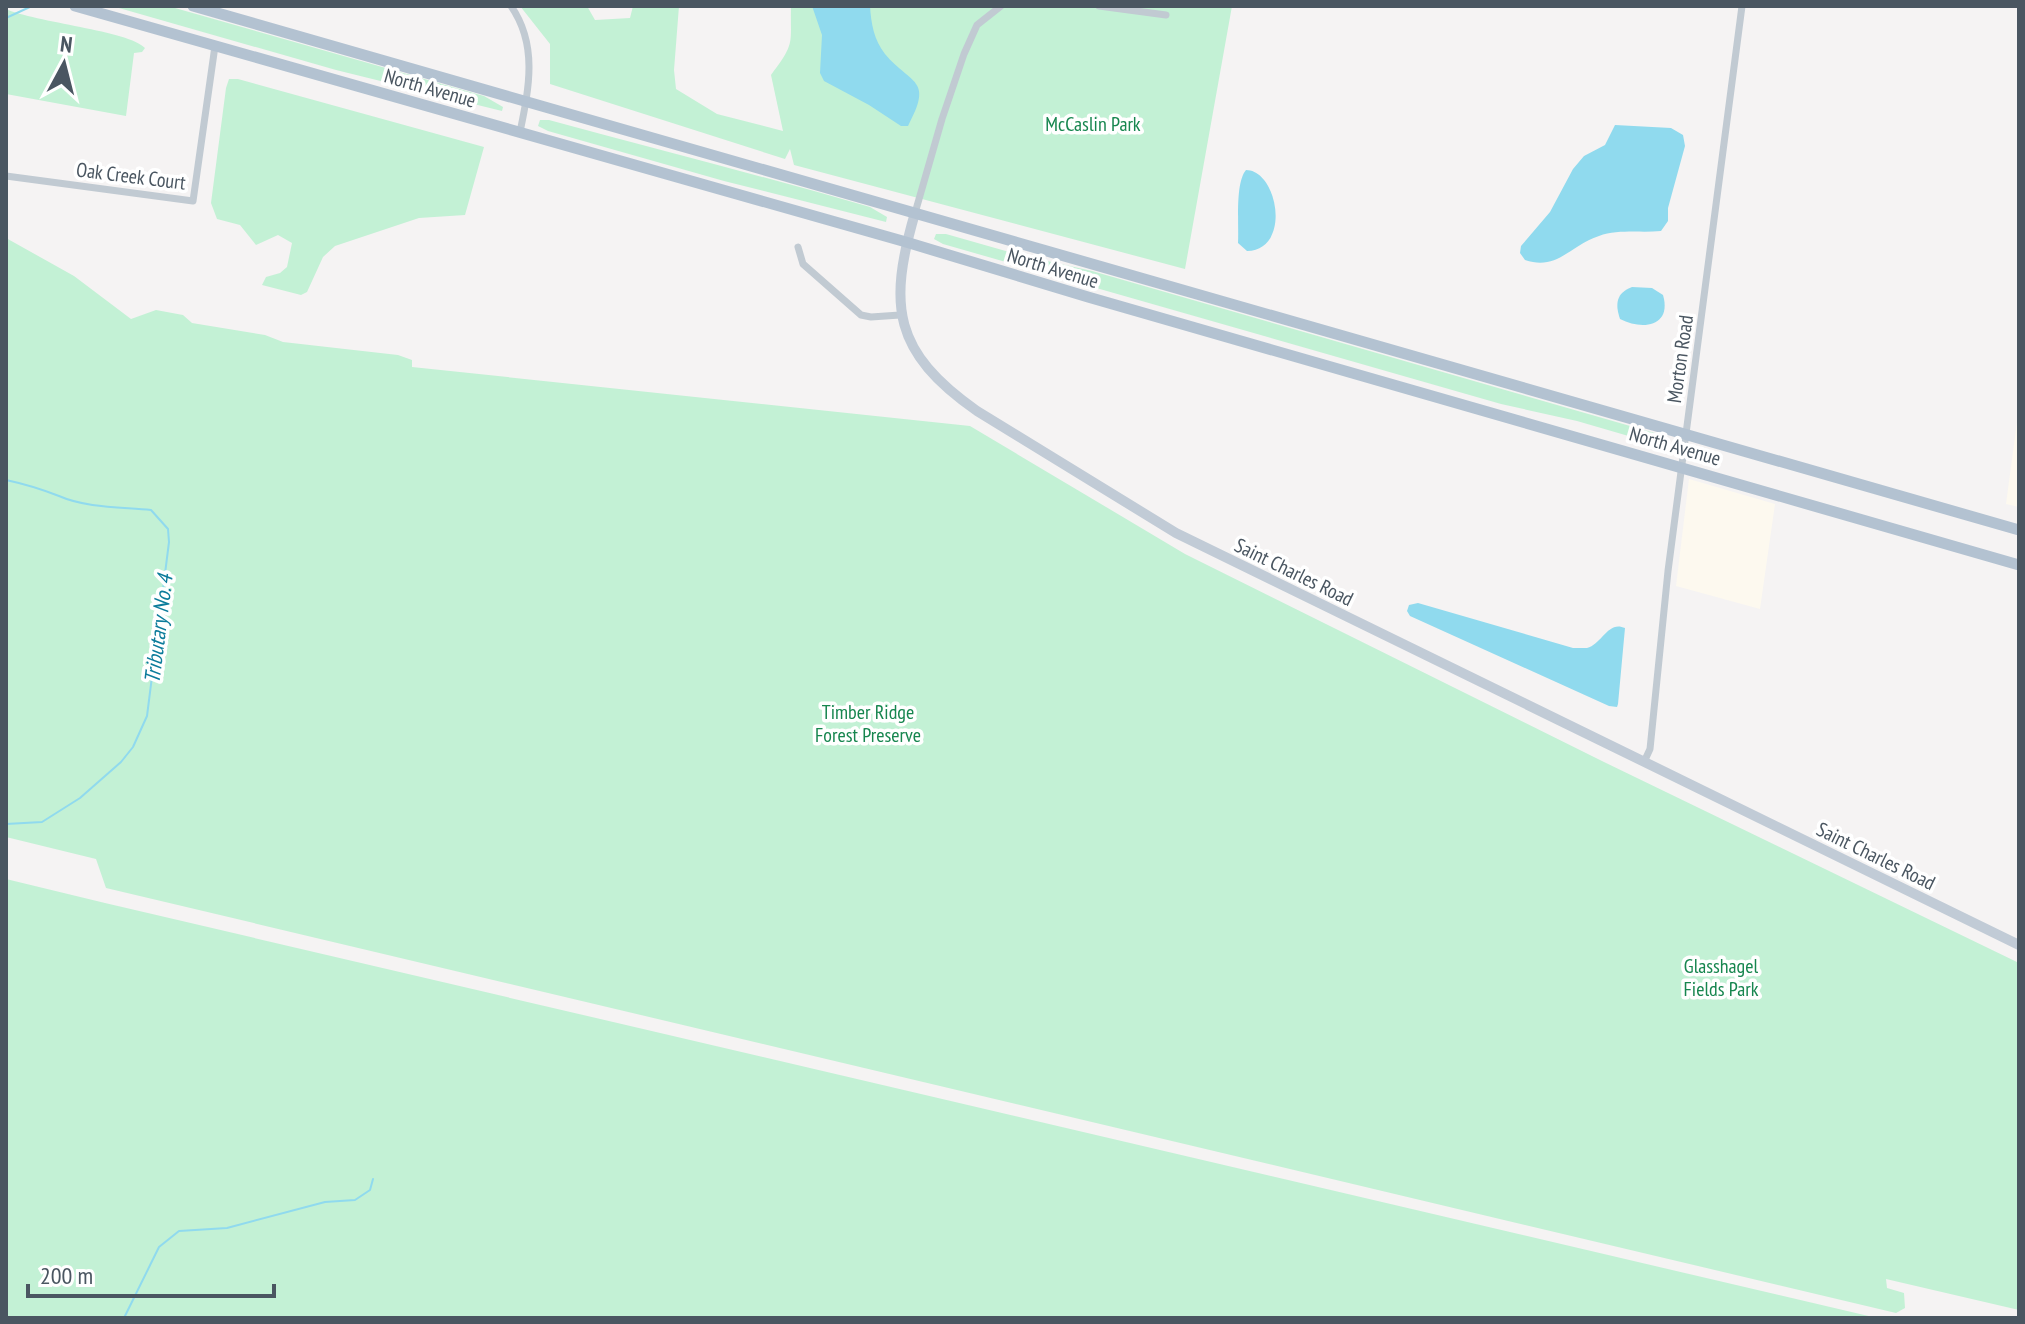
<svg xmlns="http://www.w3.org/2000/svg" width="2025" height="1324" font-family="'PT Sans Narrow',sans-serif">
<style>
.commercial{fill:#fdf9ef}
.green{fill:#c3f1d5}
.water{fill:#90daee}
.lines{fill:none;stroke-linecap:round;stroke-linejoin:round}
.stream{stroke:#90daee;stroke-width:2}
.street{stroke:#c1cad2;stroke-width:7}
.secondary{stroke:#c1cbd6;stroke-width:10}
.primary{stroke:#b3c2d1;stroke-width:11}
.labels{text-anchor:middle;dominant-baseline:central;stroke-width:7;stroke-linejoin:round;paint-order:stroke}
.street-label{font-size:20px;fill:#4a5661;stroke:#fff}
.park-label{font-size:20px;fill:#17864f;stroke:#fff}
.water-label{font-size:22px;font-style:italic;fill:#0c7c9b;stroke:#fff}
</style>
<rect width="100%" height="100%" fill="#f5f3f3"/>
<g class="commercial">
<path d="M2019,407V507L2006,504Z"/>
<path d="M1689,479L1775,504L1760,609L1676,586Z"/>
</g>
<g class="green">
<path d="M112,6H168L484,96L503,107L502,111L336,70Z"/>
<path d="M520,6H587L595,20L630,18L633,6H679L674,70L676,89L717,114L783,131L771,75C796,42 790,44 791,6H1232L1185,269L794,165L790,149L785,159L550,84V44Z"/>
<path d="M6,9C34,22 130,31 145,48L142,52L134,53L126,116L6,94Z"/>
<path d="M229,79H238L484,147L465,215L419,218L335,246L323,257L307,292L301,295L262,285L266,277L280,273L287,267L292,243L278,235L256,245L240,225L217,219L211,203L226,88Z"/>
<path d="M540,120H549C656,149 763,176 870,207L887,217L886,222L724,181L548,131L538,126Z"/>
<path d="M936,234H946L1020,255L1092,271L1658,434L1668,440L1667,445L1656,444L1577,421L1501,404L943,244L934,239Z"/>
<path d="M6,238L74,276L131,319L156,310L183,315L192,323L265,335L283,342L398,355L412,360V367L970,426L1185,554L1604,762L2019,963V1310L1886,1279L1887,1288L1904,1293L1905,1308L1896,1313L106,888L96,859L6,837Z"/>
<path d="M6,879L105,903L1877,1318H6Z"/>
</g>
<g class="water">
<path d="M812,6H870C871,23 874,40 885,54C911,85 934,78 908,126H901L869,105L824,81L820,73L822,35Z"/>
<path d="M1615,125L1671,128L1683,135L1685,146L1668,208V221L1661,231C1641,233 1618,229 1599,236C1570,245 1558,271 1525,260L1520,253L1521,246L1550,212L1573,169L1584,156L1605,145Z"/>
<path d="M1246,170C1278,170 1292,250 1247,251L1238,243C1239,224 1235,183 1246,170Z"/>
<path d="M1632,287L1652,288L1663,295C1672,326 1643,331 1620,319C1615,304 1616,293 1632,287Z"/>
<path d="M1418,603L1573,648C1575,648 1585,648 1587,648C1602,644 1608,620 1625,628L1618,704L1617,707L1609,706L1410,616L1407,611L1409,605Z"/>
</g>
<g class="lines">
<g class="stream">
<path d="M6,18L32,6"/>
<path d="M6,480C25,484 41,489 59,496C86,508 122,507 151,510L168,529L169,542L147,716L133,747L121,762L80,798L42,822L6,824"/>
<path d="M124,1318L159,1247L179,1231L227,1228L325,1202L355,1200L370,1190L373,1179"/>
</g>
<g class="street">
<path d="M511,6C538,45 529,88 520,132"/>
<path d="M1099,6L1166,15"/>
<path d="M6,176L193,201L215,46"/>
<path d="M915,213L942,119L964,54L977,25L1001,6"/>
<path d="M798,247L803,264L861,315L871,317L900,315"/>
<path d="M1644,762L1650,749L1668,571L1742,6"/>
</g>
<path class="secondary" d="M915,213C888,306 893,352 977,411L1176,533L2019,945"/>
<g class="primary">
<path d="M75,6L906,242L1088,297L2019,565"/>
<path d="M193,6L2019,530"/>
</g>
</g>
<g class="labels">
<g class="street-label">
<text transform="translate(430 88) rotate(16)">North Avenue</text>
<text transform="translate(131 176) rotate(7)">Oak Creek Court</text>
<text transform="translate(1053 268) rotate(17)">North Avenue</text>
<text transform="translate(1680 359) rotate(-82)">Morton Road</text>
<text transform="translate(1675 446) rotate(16)">North Avenue</text>
<text transform="translate(1294 572) rotate(26)">Saint Charles Road</text>
<text transform="translate(1876 856) rotate(26)">Saint Charles Road</text>
</g>
<g class="park-label">
<text x="1093" y="124">McCaslin Park</text>
<text x="868" y="712">Timber Ridge<tspan x="868" dy="23">Forest Preserve</tspan></text>
<text x="1721" y="966">Glasshagel<tspan x="1721" dy="23">Fields Park</tspan></text>
</g>
<g class="water-label">
<text transform="translate(158 629) rotate(-83)">Tributary No. 4</text>
</g>
</g>
<rect width="2025" height="1324" fill="none" stroke="#4a5661" stroke-width="16"/>
<g transform="translate(64 64) rotate(7)" stroke="#ffffff" stroke-width="6" paint-order="stroke">
<path d="M0-6L14 30L0 20L-14 30Z" fill="#4a5661"/>
<text y="-12" font-size="22" font-weight="bold" text-anchor="middle" fill="#4a5661">N</text>
</g>
<path d="M28 1284v12h246v-12" fill="none" stroke="#4a5661" stroke-width="4"/>
<text x="40" y="1284" font-size="24" fill="#4a5661" stroke="#ffffff" stroke-width="6" paint-order="stroke">200 m</text>
</svg>
